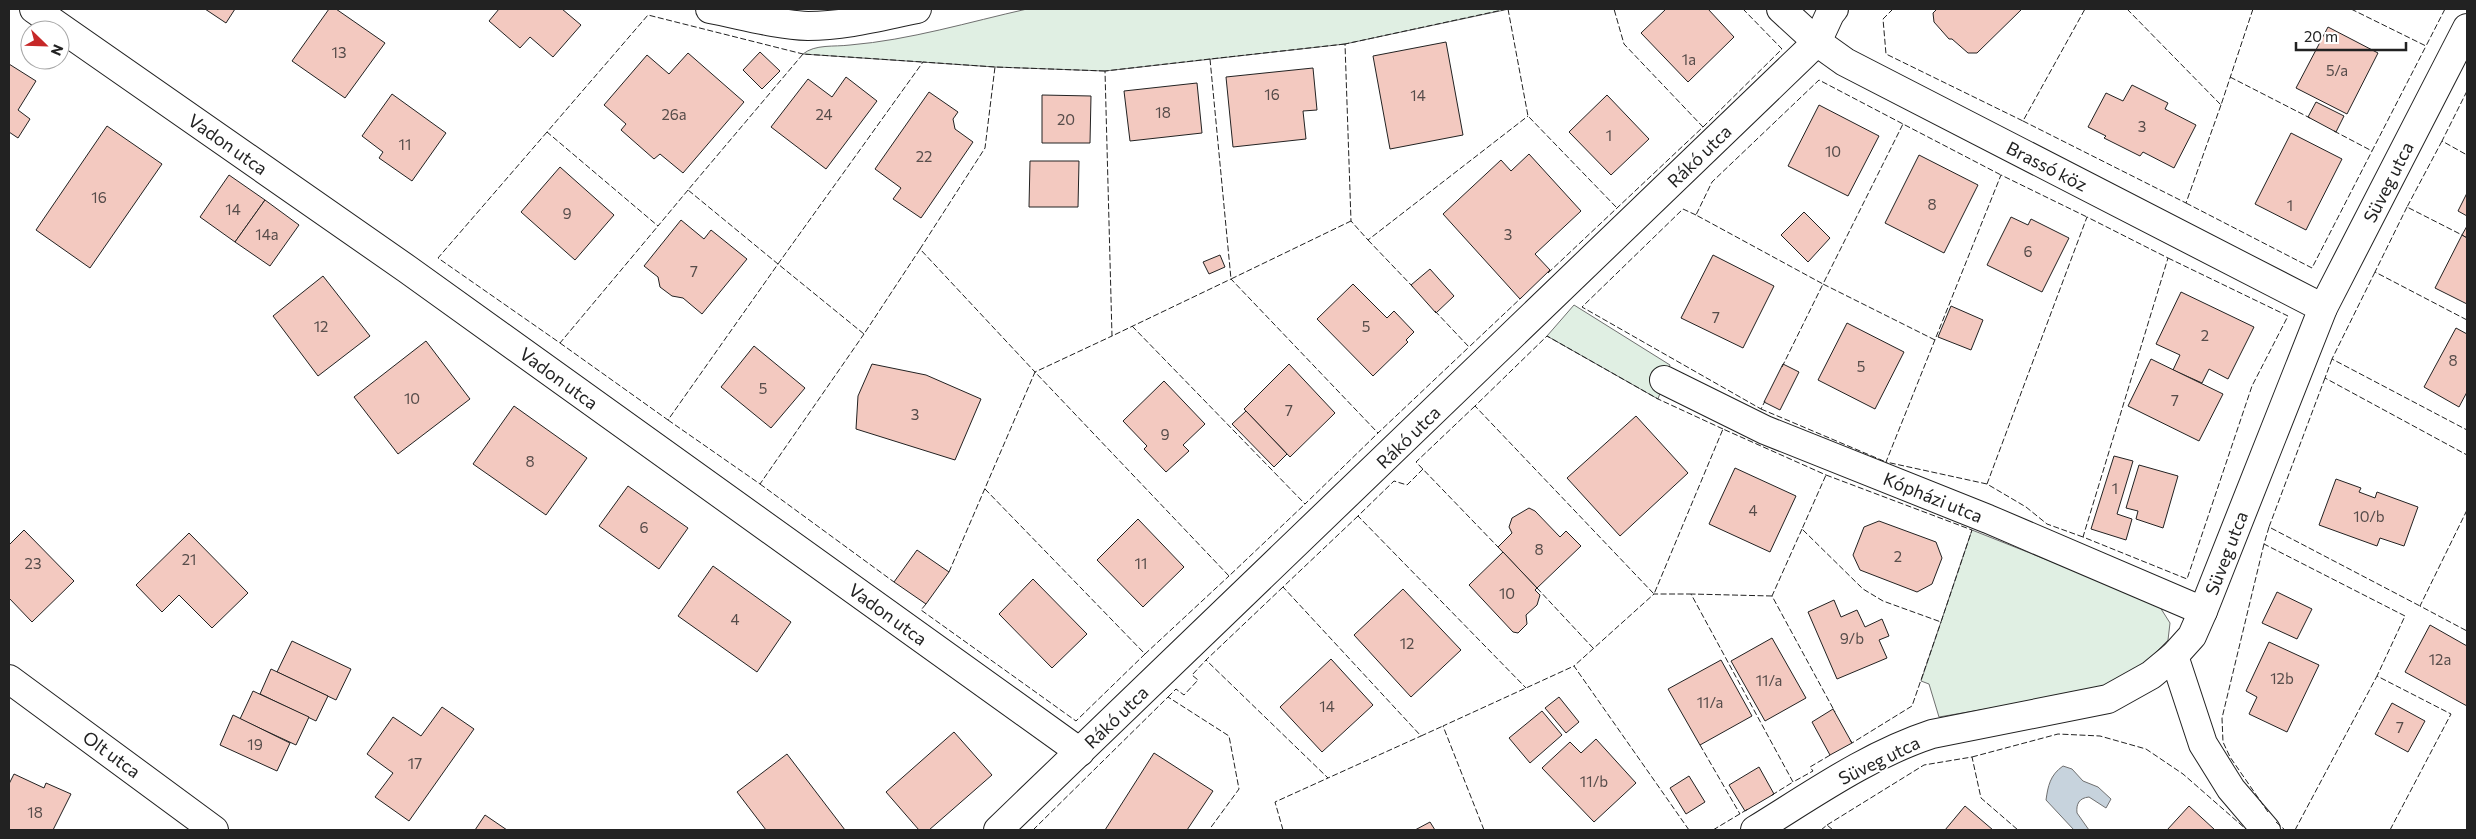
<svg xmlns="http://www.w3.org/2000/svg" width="2476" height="839" font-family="Commissioner,sans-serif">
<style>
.green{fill:#e0efe3;stroke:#6f6f6f}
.water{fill:#c7d3dd;stroke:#6f6f6f}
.building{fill:#f3c9c0;stroke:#222}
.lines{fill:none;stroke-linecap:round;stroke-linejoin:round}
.minor-casing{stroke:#222;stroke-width:30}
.minor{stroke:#fff;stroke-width:28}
.fence{stroke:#222;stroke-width:1;stroke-dasharray:6 2.5;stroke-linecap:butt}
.labels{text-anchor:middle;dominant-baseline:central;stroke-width:4;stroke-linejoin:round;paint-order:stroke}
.number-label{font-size:15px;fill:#564c4a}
.street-label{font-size:18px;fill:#222;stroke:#fff}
</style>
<rect width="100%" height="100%" fill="#fff"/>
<g class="green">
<path d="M1027,9H1509L1345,44L1105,71L995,67L803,54C815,44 834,47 850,45C910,40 969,22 1027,9Z"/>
<path d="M1574,305L1670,365L1658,399L1547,336Z"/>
<path d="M1972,530L2158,604L2170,623L2168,640L2137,671L2091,691L1939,717L1929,684L1921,681Z"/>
</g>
<path class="water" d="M2063,766L2072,769L2083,781L2098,787L2111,799L2106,808L2089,797C2079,798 2076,804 2077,813L2089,830H2074L2046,800C2048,786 2050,775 2063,766Z"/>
<g class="building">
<path d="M205,9H235L226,23Z"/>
<path d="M329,9H336L385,43L345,98L292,61Z"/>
<path d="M499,9H562L581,25L553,57L530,37L520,48L489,21Z"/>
<path d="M1666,9H1708L1734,37L1688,82L1641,33Z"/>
<path d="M1937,9H2022L1977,53H1968L1952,39H1949L1934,22L1933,13Z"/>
<path d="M2328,27L2378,53L2347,114L2296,88Z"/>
<path d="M1446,42L1463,135L1390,149L1373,56Z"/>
<path d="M760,52L780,71L762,89L743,70Z"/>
<path d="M688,53L744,102L683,173L660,154L654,159L621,130L626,124L604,105L647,55L669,74Z"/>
<path d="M9,64L36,81L18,110L30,119L18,138L9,132Z"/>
<path d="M1313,68L1317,110L1303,111L1306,139L1233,147L1226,77Z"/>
<path d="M846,77L877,101L826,169L771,127L808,79L832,97Z"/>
<path d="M1197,83L1202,133L1130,141L1124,91Z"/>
<path d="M2132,85L2168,103L2165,109L2196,125L2174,168L2143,152L2140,156L2104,138L2106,136L2088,127L2106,93L2123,101Z"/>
<path d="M929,92L958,112L953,119L955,129L973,142L921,218L893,199L901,188L875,169Z"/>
<path d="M392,94L446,133L412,181L379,158L383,152L362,136Z"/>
<path d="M1042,95L1091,96L1090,143H1042Z"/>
<path d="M1607,95L1649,139L1611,175L1569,132Z"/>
<path d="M2316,102L2344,116L2336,132L2308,117Z"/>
<path d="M1819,105L1879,136L1848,196L1788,166Z"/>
<path d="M107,126L162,164L90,268L36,230Z"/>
<path d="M2291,133L2342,159L2306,230L2255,204Z"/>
<path d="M1529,154L1581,211L1535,254L1550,270L1520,299L1443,214L1501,160L1511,171Z"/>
<path d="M1919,155L1978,185L1944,253L1885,223Z"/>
<path d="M1030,161H1079L1078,207H1029Z"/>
<path d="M560,167L614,215L575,260L521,212Z"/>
<path d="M229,175L265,200L235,242L200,217Z"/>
<path d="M2467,193V216L2458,211Z"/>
<path d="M265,200L299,225L270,266L235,242Z"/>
<path d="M1804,212L1830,238L1808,262L1781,235Z"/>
<path d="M2011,217L2028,225L2031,219L2069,238L2042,292L1987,265Z"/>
<path d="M681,220L704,239L711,230L747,259L702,314L683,298L672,296L660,287L658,277L644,266Z"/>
<path d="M2467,226V238L2462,235Z"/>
<path d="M2462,235L2467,238V304L2435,288Z"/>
<path d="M1220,255L1225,267L1209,274L1203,262Z"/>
<path d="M1713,255L1774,286L1743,348L1681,318Z"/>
<path d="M1430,269L1454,296L1436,313L1411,285Z"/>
<path d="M323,276L370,336L318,376L273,316Z"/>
<path d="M1353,284L1387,318L1394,311L1414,332L1406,340L1408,342L1373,376L1317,319Z"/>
<path d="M2181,292L2254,327L2228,379L2209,369L2202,383L2173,370L2180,355L2156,344Z"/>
<path d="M1951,306L1983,320L1971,350L1938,337Z"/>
<path d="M1847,323L1904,352L1875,409L1818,380Z"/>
<path d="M2456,328L2467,334V392L2459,407L2424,387Z"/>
<path d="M426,341L470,399L398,454L354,397Z"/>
<path d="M754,346L805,388L771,428L721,387Z"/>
<path d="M2151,359L2223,394L2199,441L2128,406Z"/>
<path d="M872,364L926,375L981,399L955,460L856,429L858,396Z"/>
<path d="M1289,364L1335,413L1290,457L1244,409Z"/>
<path d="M1783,364L1799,372L1780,410L1764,402Z"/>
<path d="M1164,381L1205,424L1183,445L1189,451L1166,472L1144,449L1147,446L1123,421Z"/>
<path d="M514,406L587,458L546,515L473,464Z"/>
<path d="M1246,411L1287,454L1274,467L1232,424Z"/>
<path d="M1636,416L1688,473L1620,536L1567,478Z"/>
<path d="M2114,456L2133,461L2117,514L2132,519L2126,540L2091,529Z"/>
<path d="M2139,465L2178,476L2163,528L2136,519L2138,511L2126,508Z"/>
<path d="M1735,468L1796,496L1770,552L1709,524Z"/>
<path d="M2336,479L2361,488L2359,492L2375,498L2377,492L2418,507L2404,546L2380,538L2377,546L2319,525Z"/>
<path d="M628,486L688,528L659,569L599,526Z"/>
<path d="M1529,508L1535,511L1560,537L1566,531L1581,546L1537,588L1498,547L1512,533L1509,527L1512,518Z"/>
<path d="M1138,519L1184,567L1143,607L1097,560Z"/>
<path d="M1879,521L1936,542L1942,558L1932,584L1917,592L1860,570L1853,555L1864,527Z"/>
<path d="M24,530L74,581L32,622L9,598V545Z"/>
<path d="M189,533L248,593L212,628L179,595L162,612L136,585Z"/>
<path d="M917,550L949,572L926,604L894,582Z"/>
<path d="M1503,552L1537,588L1535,590L1540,595L1537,605L1526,615L1527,624L1518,633L1513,632L1469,585Z"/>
<path d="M713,566L791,622L757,672L678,616Z"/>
<path d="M1033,579L1087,634L1052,668L999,614Z"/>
<path d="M1403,589L1461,650L1411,697L1354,635Z"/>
<path d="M2277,592L2312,609L2297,639L2262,623Z"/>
<path d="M1834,600L1841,617L1857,610L1865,627L1882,619L1889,636L1879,640L1887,658L1837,679L1808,612Z"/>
<path d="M2430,625L2467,646V706L2405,672Z"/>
<path d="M1772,638L1806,698L1765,721L1731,661Z"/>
<path d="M292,641L351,669L336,700L277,672Z"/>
<path d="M2269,642L2319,665L2287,732L2249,714L2257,697L2246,691Z"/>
<path d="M1331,659L1373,705L1322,752L1280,707Z"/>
<path d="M1721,660L1752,716L1700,745L1668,689Z"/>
<path d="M271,669L328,696L316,721L260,694Z"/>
<path d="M253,691L309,717L296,745L240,719Z"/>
<path d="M1559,697L1579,722L1566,733L1545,708Z"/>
<path d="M2392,703L2425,721L2408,752L2375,734Z"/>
<path d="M442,707L474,729L409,821L375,797L393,773L367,754L393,717L421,736Z"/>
<path d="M1833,709L1852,743L1830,755L1812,722Z"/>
<path d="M1542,711L1562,735L1530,763L1509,738Z"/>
<path d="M233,715L290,743L277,771L220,745Z"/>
<path d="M954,732L992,775L929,830H919L886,792Z"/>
<path d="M1596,739L1636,783L1594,822L1542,768L1570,742L1581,753Z"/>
<path d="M1154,753L1213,791L1187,830H1105Z"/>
<path d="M787,754L845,830H766L737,792Z"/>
<path d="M1759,767L1774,794L1745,811L1729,785Z"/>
<path d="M14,774L44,788L46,783L71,794L53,830H9V784Z"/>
<path d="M1689,776L1705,802L1686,814L1670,788Z"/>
<path d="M1965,806L1993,830H1945Z"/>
<path d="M2189,806L2215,830H2167Z"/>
<path d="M485,815L507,830H475Z"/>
<path d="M1430,822L1435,830H1415Z"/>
</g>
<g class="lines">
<defs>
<g id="minor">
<path d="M34,9L407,269L1080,752"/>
<path d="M710,9C742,15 776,25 808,26C845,26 882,16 917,9"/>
<path d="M1781,9L1817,42L1845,62L2323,308"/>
<path d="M1664,380L1765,430L1988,519L2203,611"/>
<path d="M2174,656L2203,744L2231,789L2266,830"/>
<path d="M9,679L214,830"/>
<path d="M998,830L1817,42L1830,14L1834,9"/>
<path d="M1755,830C1812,795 1868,755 1932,734L2108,699L2151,675L2174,656L2192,636L2203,611L2323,308L2467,28"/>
</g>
</defs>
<use href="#minor" class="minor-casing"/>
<use href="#minor" class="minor"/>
<g class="fence">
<path d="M1507,9L1345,44L1351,221L1368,240L1528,116"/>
<path d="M1508,9L1528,116L1617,208"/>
<path d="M1893,9L1883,19L1886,54L2023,121L2085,9"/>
<path d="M2127,9L2221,105L2253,9"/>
<path d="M2351,9L2426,46L2445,9"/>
<path d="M1345,44L1210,59L1231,279L1351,221"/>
<path d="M1210,59L1105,71L1112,336L1231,279L1378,433L1469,347"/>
<path d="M1105,71L995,67L985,148L920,249L1035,372L1112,336"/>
<path d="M2230,77L2310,118"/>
<path d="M2467,91L2442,141L2467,155"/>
<path d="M2023,121L2186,203L2221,105"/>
<path d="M1703,127L1782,49L1743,9"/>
<path d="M2334,131L2372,151L2426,46"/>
<path d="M547,132L438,258L560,343L658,226"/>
<path d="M2442,141L2407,207L2462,235"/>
<path d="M688,190L658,226L547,132L648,15L803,54"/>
<path d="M2186,203L2312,268L2372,151"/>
<path d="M2407,207L2375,272L2467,320"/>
<path d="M1696,215L1683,209L1582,307L1761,409L1765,401"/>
<path d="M1368,240L1413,287"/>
<path d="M920,249L864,334L778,264L923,62L995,67"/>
<path d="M2168,258L2288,316L2252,386L2187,579L2083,537Z"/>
<path d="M2375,272L2332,359L2467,430"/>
<path d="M1548,273L1703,127L1624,44L1614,9"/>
<path d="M1435,311L1469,347L1522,297"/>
<path d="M1132,326L1305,504L1378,433"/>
<path d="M1935,340L1823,284L1903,124L2001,175"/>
<path d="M560,343L668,420L778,264L688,190L803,54L923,62"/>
<path d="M2332,359L2325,378L2467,455"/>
<path d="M1782,367L1823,284L1696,215L1712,182L1819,80L1903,124"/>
<path d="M2325,378L2269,527L2420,606"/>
<path d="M1475,406L1416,462L1498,547"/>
<path d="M1761,409L1886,462"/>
<path d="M668,420L760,484L864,334"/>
<path d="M1723,429L1658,399L1547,336L1475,406L1654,594L1723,429L1826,475"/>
<path d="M1423,469L1407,485L1394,481L1358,516L1526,688"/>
<path d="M1826,475L1972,530L1941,622L1883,601L1863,589L1802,529Z"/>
<path d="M760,484L894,582"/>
<path d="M1987,484L1886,462L2001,175L2087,217"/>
<path d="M985,489L1145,654L1229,576"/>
<path d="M2467,510L2420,606L2467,631"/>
<path d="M1358,516L1283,587L1421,736L1443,726"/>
<path d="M2269,527L2264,544L2405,616L2377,676"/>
<path d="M1802,529L1772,596L1835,712"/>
<path d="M2083,537L2047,524L2026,507L1987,484L2087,217L2168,258"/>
<path d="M2264,544L2222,718L2223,742L2230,757L2268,812"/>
<path d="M949,572L1035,372L1229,576L1305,504"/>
<path d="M1283,587L1206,660L1328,778L1421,736"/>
<path d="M1537,588L1593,648"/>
<path d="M1772,596L1691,594L1793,782L1813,771L1810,767L1832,754"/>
<path d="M926,604L921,610L1076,721L1145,654"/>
<path d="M1168,697L1176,689L1184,695L1198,680L1192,675L1206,660"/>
<path d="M1850,740L1852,743L1912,706L1941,622"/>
<path d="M1700,745L1740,814"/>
<path d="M1972,757L2058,734L2100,736L2146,749L2183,774L2247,830"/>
<path d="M1772,795L1793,782"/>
<path d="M2276,822L2285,830"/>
<path d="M1827,825L1924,765L1972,757L1981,798L2018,830"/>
<path d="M1033,830L1168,697L1229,736L1239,789L1209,830"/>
<path d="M1283,830L1275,802L1328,778"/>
<path d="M1484,830L1443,726L1574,666"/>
<path d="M1689,830L1574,666L1654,594H1691"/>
<path d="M1713,830L1748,809"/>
<path d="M1821,830L1827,825L1833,830"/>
<path d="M2295,830L2377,676L2451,714L2390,830"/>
</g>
</g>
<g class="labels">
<g class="number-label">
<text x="339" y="52">13</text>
<text x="1689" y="59">1a</text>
<text x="2337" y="70">5/a</text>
<text x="1272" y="94">16</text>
<text x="1418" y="95">14</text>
<text x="1163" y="112">18</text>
<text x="674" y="114">26a</text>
<text x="824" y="114">24</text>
<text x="1066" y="119">20</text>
<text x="2142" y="126">3</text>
<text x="1609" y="135">1</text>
<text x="405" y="144">11</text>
<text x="1833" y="151">10</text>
<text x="924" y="156">22</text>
<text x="99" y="197">16</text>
<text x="1932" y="204">8</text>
<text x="2290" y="205">1</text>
<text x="233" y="209">14</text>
<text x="567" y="213">9</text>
<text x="267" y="234">14a</text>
<text x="1508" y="234">3</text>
<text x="2028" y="251">6</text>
<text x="694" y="271">7</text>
<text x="1716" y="317">7</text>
<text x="321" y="326">12</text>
<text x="1366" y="326">5</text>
<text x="2205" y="335">2</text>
<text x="2453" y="360">8</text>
<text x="1861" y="366">5</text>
<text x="763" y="388">5</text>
<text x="412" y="398">10</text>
<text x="2175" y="400">7</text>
<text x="1289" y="410">7</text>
<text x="915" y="414">3</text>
<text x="1165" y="434">9</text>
<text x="530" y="461">8</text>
<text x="2115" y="488">1</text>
<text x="1753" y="510">4</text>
<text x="2369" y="516">10/b</text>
<text x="644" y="527">6</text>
<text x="1539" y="549">8</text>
<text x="1898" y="556">2</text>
<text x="189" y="559">21</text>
<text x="33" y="563">23</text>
<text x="1141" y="563">11</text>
<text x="1507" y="593">10</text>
<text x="735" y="619">4</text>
<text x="1852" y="638">9/b</text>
<text x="1407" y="643">12</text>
<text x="2440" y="659">12a</text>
<text x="2282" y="678">12b</text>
<text x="1769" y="680">11/a</text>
<text x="1710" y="702">11/a</text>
<text x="1327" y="706">14</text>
<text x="2400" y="727">7</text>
<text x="255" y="744">19</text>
<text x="415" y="763">17</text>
<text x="1594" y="781">11/b</text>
<text x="35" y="812">18</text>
</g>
<g class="street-label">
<text transform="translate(228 144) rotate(35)">Vadon utca</text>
<text transform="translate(1699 156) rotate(-44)">Rákó utca</text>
<text transform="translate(2047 166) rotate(27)">Brassó köz</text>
<text transform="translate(2388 182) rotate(-63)">Süveg utca</text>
<text transform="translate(559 378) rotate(36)">Vadon utca</text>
<text transform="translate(1408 437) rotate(-44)">Rákó utca</text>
<text transform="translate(1933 497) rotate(22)">Kópházi utca</text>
<text transform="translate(2226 553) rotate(-69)">Süveg utca</text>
<text transform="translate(888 614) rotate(36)">Vadon utca</text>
<text transform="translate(1116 717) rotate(-44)">Rákó utca</text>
<text transform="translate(112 754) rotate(36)">Olt utca</text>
<text transform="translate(1879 760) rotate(-26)">Süveg utca</text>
</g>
</g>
<rect width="2476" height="839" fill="none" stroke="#222222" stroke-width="20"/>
<g transform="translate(45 45) rotate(113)"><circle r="24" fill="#ffffff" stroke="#a7a7a7"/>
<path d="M0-4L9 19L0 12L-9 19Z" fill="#c62828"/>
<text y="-8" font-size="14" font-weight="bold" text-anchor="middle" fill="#222222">N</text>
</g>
<path d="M2296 42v8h110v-8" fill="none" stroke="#222222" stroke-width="2.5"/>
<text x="2304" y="42" font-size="15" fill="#222222" stroke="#ffffff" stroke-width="4" paint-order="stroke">20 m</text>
</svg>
